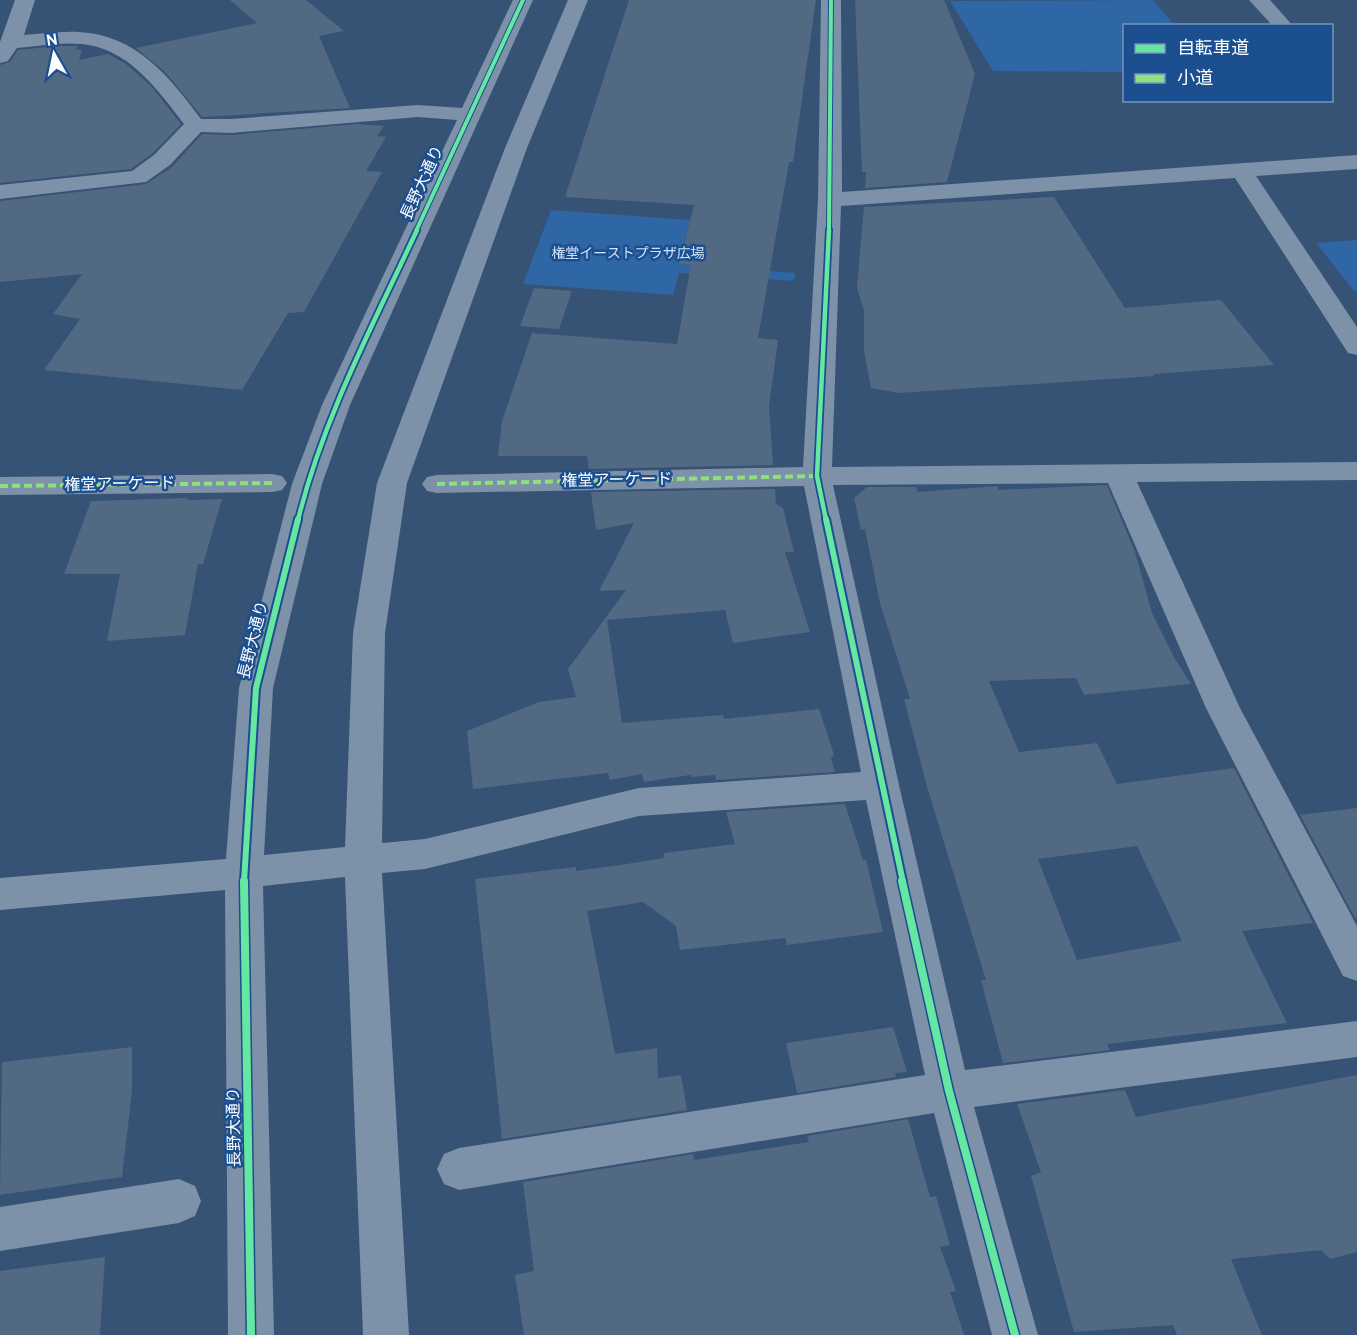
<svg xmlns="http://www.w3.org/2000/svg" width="1357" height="1335" font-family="Overpass,'Noto Sans JP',sans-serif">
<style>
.green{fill:#2f66a5}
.building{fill:#526984;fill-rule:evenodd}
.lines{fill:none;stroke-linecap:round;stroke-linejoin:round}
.minor{fill:#7d92a8;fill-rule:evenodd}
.quiet{stroke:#8de07e;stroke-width:4;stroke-dasharray:8 4;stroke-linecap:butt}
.cycleway-far3-casing{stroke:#1b4f8f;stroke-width:6}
.cycleway-far2-casing{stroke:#1b4f8f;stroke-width:8}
.cycleway-far1-casing{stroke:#1b4f8f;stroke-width:10}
.cycleway-casing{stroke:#1b4f8f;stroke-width:11}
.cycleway-far3{stroke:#66e7a1;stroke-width:4}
.cycleway-far2{stroke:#66e7a1;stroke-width:4.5}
.cycleway-far1{stroke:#66e7a1;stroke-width:6}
.cycleway{stroke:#66e7a1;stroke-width:8}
.labels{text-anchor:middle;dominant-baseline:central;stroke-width:5;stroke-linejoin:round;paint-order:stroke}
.far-park-label{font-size:14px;fill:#cfe3fa;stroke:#1b4f8f}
.street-label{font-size:16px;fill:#fff;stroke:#1b4f8f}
</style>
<rect width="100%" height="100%" fill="#365274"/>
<g class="green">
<path d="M1153,0L1173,23L1181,25L1124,26V72L993,71L950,1Z"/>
<path d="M551,210L690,220L679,264L795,273L794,281L679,273L673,295L523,284Z"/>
<path d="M1357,240V291H1354L1316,243Z"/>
</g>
<g class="building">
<path d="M230,0H306L344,31L319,36L350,108L202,117L165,72L136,48L257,23Z"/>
<path d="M629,0H816L793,162H789L758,338L778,340L769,406L773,465L589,469L587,456H498L502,421L532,333L677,344L691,265L679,264L694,205L565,197Z"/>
<path d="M855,0H944L975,74L947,182L865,188L866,172H862Z"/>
<path d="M57,46H77L76,50L82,49L79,60L108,54L126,64L151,86L181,124L153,153L131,169L0,183V65L10,62L18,50Z"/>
<path d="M357,124L384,126L377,136L386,137L366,171L382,172L304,312L288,313L242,390L44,370L80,319L53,314L82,274L0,282V201L146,184L172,167L202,134L231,135Z"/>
<path d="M1054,197L1125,308L1221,300L1274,365L1153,374L1154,376L899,393L871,388L864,351V311L857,288L864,207Z"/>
<path d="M534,288L572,291L559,329L520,326Z"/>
<path d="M1107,485L1135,552L1152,613L1175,659L1191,684L1084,695L1076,678L989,681L1019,752L1097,743L1117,784L1234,768L1313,923L1242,931L1287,1023L1107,1044L1110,1050L1003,1063L981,980H986L928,790L904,699H910L880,603L865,529L861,530L854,498L867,487H916L918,492L998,486V490ZM1137,846L1182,941L1077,960L1038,859Z"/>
<path d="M775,489L776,504L783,508L794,552H785L810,632L733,643L725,610L607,620L622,723L723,715L724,719L819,709L834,755L831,759L835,772L716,780L715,775L691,777L690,775L644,782L642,774L610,780L608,773L473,789L467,731L539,702L576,697L568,669L626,590L599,591L634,523L596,530L591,492Z"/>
<path d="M188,498L187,500L222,499L203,564H198L185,635L107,641L120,574H64L91,501Z"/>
<path d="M845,804L863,860H866L883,932L787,945L785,938L680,950L676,926L643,902L587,911L615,1054L657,1048L658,1078L681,1075L687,1110L502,1139L475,879L576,867V871L627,864L664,858V853L735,844L726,812Z"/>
<path d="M1357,808V917L1355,918L1300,815Z"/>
<path d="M893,1027L907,1072L895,1073L896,1077L797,1093L786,1043Z"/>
<path d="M132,1047V1091L122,1177L0,1195L2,1062Z"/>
<path d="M1357,1075V1252L1330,1259L1321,1250L1231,1259L1262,1335H1177L1173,1325L1074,1332L1031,1176L1041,1172L1017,1104L1125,1090L1136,1117Z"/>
<path d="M908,1119L930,1197L936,1196L950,1245L940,1247L956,1291L950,1292L964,1335H524L515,1275L534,1271L523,1182L693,1154L694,1160L809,1142L807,1136Z"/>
<path d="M105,1257L100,1335H0V1271Z"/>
</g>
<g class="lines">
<g class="minor">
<path d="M15,0H35L24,35C42,34 60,31 79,32C136,35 169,76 201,119H231L418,105L462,108L513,0H533L350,405L322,484L273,688L264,855L345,847L353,633L377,483L505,148L568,0H588L527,148L407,483L385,633L382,843L425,839L639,788L861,772L804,486L437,493L427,491L422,484L427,477L437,475L803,467L818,200L821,0H841L842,192L1357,155V169L1256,176L1357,327V355L1348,353L1235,178L841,206L832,467L1357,462V480L1137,482L1240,708L1357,926V981L1343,976L1206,708L1108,483L833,485L899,785L965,1070L1357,1021V1057L974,1107L1038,1335H992L934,1113L459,1190L444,1184L437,1169L444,1154L459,1148L925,1075L866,800L639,816L425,869L382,873L409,1335H363L345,877L263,886L274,1335H228L225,890L0,910V878L226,859L239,688L292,484L322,405L457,120L418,117L231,133L201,132L170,165L146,182L0,199V185L132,171L154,155L184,124C158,90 128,48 82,44C60,42 38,46 17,48L8,61L0,63V42Z"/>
<path d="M1249,0H1270L1293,26H1273Z"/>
<path d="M272,474L282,476L287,483L282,490L272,492L0,495V477Z"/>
<path d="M179,1179L195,1186L201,1201L195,1216L179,1223L0,1251V1207Z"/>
</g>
<g class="quiet">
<path d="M437,484L817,476"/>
<path d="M0,486L272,483"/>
</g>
<defs>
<g id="cycleway-far3">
<path d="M416,231L523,0"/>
<path d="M829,231L831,0"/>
</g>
<g id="cycleway-far2">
<path d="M298,520C323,418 373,325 417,230"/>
<path d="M826,520L817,476L829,230"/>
</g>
<g id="cycleway-far1">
<path d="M826,519L903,882"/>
<path d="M244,882L256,688L298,519"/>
</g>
<g id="cycleway">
<path d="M244,881L251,1335"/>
<path d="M902,881L949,1091L1015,1335"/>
</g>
</defs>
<use href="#cycleway-far3" class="cycleway-far3-casing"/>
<use href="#cycleway-far2" class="cycleway-far2-casing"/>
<use href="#cycleway-far1" class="cycleway-far1-casing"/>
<use href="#cycleway" class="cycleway-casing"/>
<use href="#cycleway-far3" class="cycleway-far3"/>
<use href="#cycleway-far2" class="cycleway-far2"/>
<use href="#cycleway-far1" class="cycleway-far1"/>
<use href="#cycleway" class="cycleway"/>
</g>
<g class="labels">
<g class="far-park-label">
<text x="628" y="254">権堂イーストプラザ広場</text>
</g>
<g class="street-label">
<text transform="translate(423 183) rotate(-65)">長野大通り</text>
<text transform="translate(617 481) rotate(-1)">権堂アーケード</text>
<text transform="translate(120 485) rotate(-1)">権堂アーケード</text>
<text transform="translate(254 640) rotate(-76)">長野大通り</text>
<text transform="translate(235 1127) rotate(-91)">長野大通り</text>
</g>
</g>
<rect x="1123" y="24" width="210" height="78" fill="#1b4f8f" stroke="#7695bc" stroke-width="1.5"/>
<rect x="1135" y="44" width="30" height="9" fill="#66e7a1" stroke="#7695bc" stroke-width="1.5"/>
<text x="1177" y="54" font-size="18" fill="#ffffff">自転車道</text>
<rect x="1135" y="74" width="30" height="9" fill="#8de07e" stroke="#7695bc" stroke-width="1.5"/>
<text x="1177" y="84" font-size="18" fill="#ffffff">小道</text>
<g transform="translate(54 54) rotate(351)" stroke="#1b4f8f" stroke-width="4.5" paint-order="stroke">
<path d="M0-4.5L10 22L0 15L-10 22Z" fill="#ffffff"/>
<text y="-9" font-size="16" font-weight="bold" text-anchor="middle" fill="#ffffff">N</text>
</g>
</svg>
